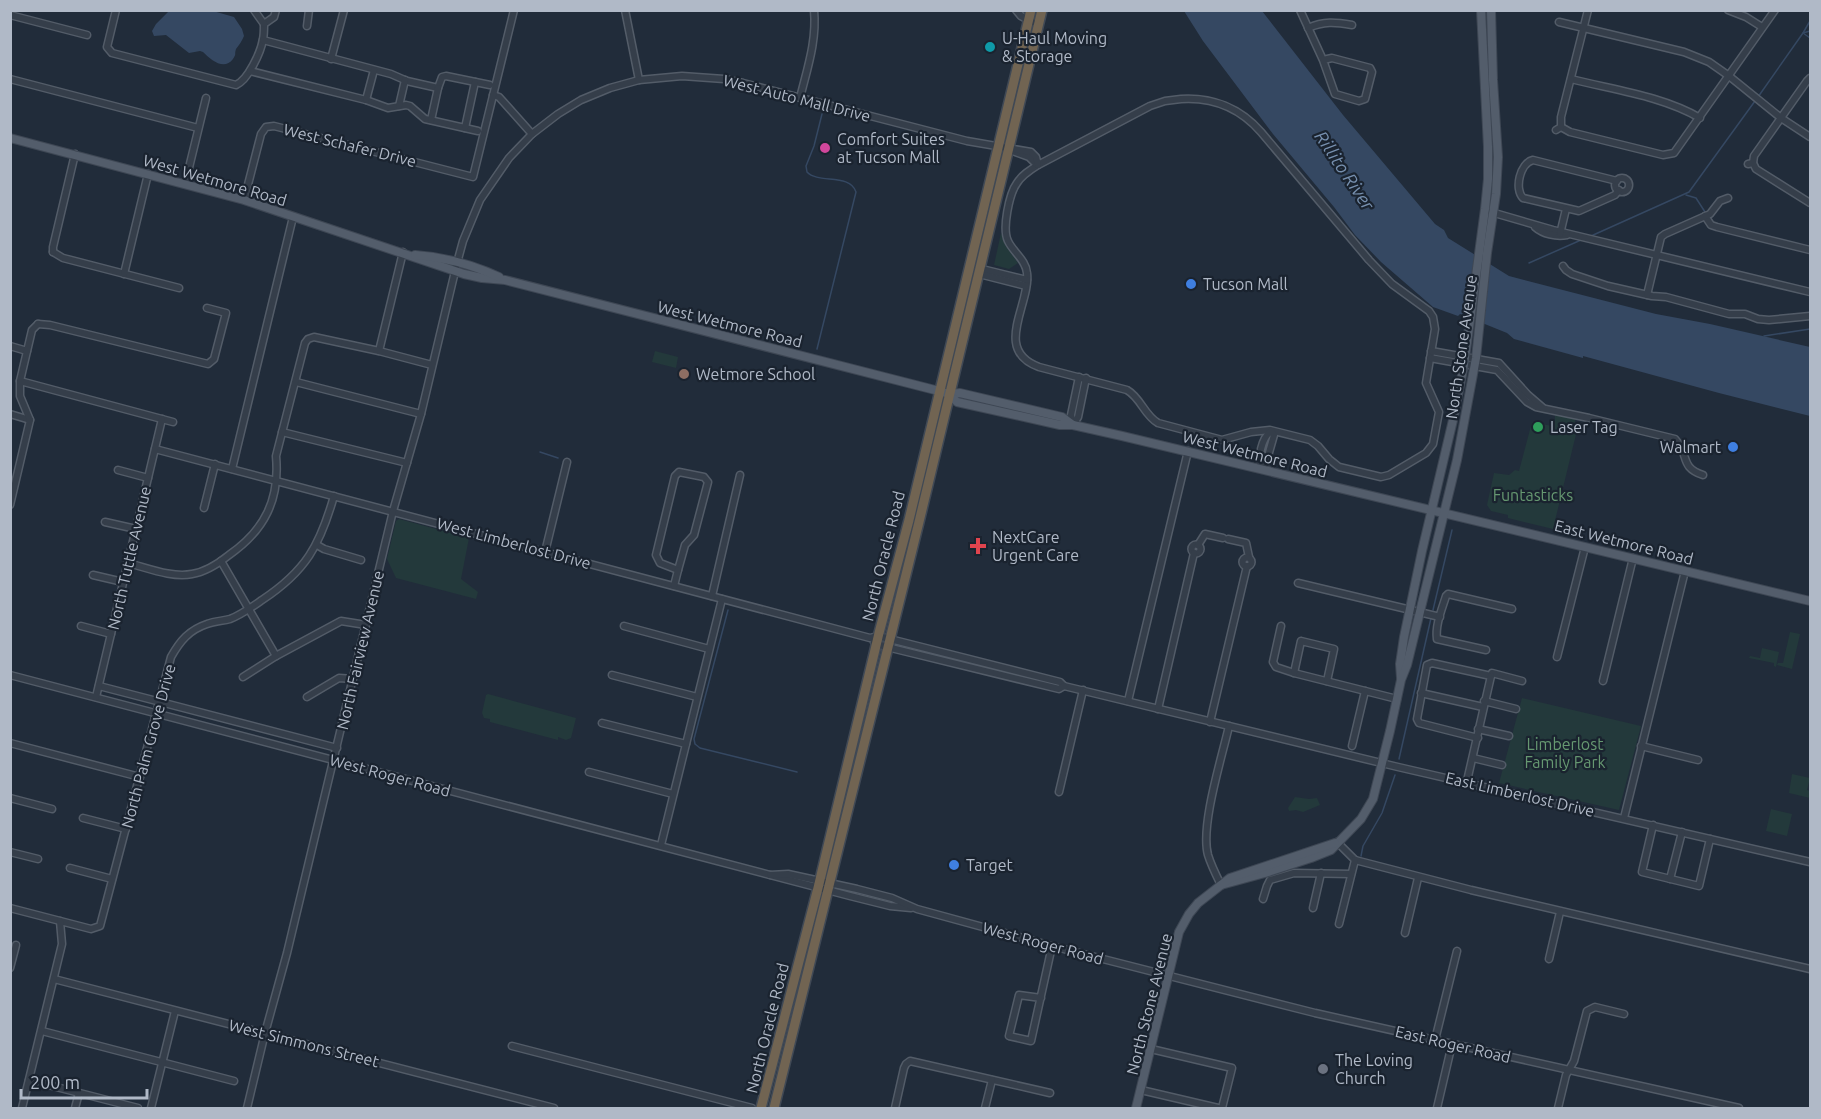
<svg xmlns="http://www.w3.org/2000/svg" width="1821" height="1119" font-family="Ubuntu,sans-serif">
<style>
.green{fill:#23393b}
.water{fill:#354862}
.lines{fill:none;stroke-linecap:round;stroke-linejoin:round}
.stream{stroke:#354862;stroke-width:1.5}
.minor-casing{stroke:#535c68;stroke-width:9}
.major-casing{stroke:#3e4754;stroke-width:10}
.highway-casing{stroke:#404955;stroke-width:12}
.minor{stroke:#353e4a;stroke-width:6}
.major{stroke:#535d6b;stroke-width:8}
.highway{stroke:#716452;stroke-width:9}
.culture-dot{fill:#0f9aa8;stroke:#1a232f;stroke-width:2}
.hotel-dot{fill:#d1479c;stroke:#1a232f;stroke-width:2}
.shop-dot{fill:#3f7fe0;stroke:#1a232f;stroke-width:2}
.education-dot{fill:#8d6e63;stroke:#1a232f;stroke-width:2}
.leisure-dot{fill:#2e9e5b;stroke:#1a232f;stroke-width:2}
.health-dot{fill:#e0444e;stroke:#1a232f;stroke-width:2}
.worship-dot{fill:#6b7280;stroke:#1a232f;stroke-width:2}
.labels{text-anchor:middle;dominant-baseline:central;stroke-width:4.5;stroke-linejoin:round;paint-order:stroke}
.poi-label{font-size:16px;fill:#b0b9c7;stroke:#1a232f;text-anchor:start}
.street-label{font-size:16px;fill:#b0b9c7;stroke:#1a232f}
.park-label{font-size:16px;fill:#669871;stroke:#1a232f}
.water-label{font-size:18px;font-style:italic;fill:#7790af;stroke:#1a232f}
</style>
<rect width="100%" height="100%" fill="#212c3a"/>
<g class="green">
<path d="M1001,233L1005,245L1018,263L1009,269L994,265Z"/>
<path d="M655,351L678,357L676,368L652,362Z"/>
<path d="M1555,413L1576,418L1574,425L1578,426L1553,529L1508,518V515L1491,511L1487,505L1494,473L1509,475L1515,470L1519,471L1532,422L1552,426L1555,419Z"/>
<path d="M399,519L469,538L461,579L478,592L476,599L396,578L387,559L396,521Z"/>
<path d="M1790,632L1800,634L1792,669L1777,665L1778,663H1783Z"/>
<path d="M1762,648L1779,652L1776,667L1774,666V663L1749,658L1750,656L1760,658Z"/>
<path d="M488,694L576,718L571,738L566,740L558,737V740L490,722V719L484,718L482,713L486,695Z"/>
<path d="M1522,698L1641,726L1619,810L1499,783Z"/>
<path d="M1792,774L1810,778L1807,790L1810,791V798L1789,793Z"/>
<path d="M1295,797L1309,799L1317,798L1320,805L1303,812L1296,810L1289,811L1288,808Z"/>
<path d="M1771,809L1792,814L1787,836L1766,831Z"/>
</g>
<g class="water">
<path d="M169,11H213L234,17L242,29L244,36C242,41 239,45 236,49C234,55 237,53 233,59C224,71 211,60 203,52L200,51L189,53L166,35L154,36L152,31L156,24Z"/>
<path d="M1184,11H1262L1343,115L1435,224L1444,230L1448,238L1509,276L1656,314L1710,324L1810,347V416L1719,393L1583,356V358L1514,339L1507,333L1460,314L1458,316L1433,307L1381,262L1355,235L1334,207L1273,134L1203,41Z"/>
</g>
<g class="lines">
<g class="stream">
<path d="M1810,21L1803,33L1810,38"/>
<path d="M1758,97L1803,33L1810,31"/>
<path d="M1686,195L1696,198L1705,212"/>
<path d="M1591,236L1689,192L1755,101"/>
<path d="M1529,263L1581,240"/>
<path d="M1764,336L1810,329"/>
<path d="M817,349L856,192C850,173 818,184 807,172L806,166L814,146L822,114"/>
<path d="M540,452L558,458"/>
<path d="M728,610L694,739L695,744L700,748L797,772"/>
<path d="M1433,610L1452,530"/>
<path d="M1399,759L1431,618"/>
<path d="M1361,856L1363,846L1382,813L1395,775"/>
</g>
<defs>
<g id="minor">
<path d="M116,10L107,47L112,53L236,85C248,80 261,52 263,39C264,35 264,29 264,24L274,17L276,10"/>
<path d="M254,10L264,24"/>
<path d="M625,10L639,80"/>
<path d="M1016,10L1021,16L1032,22"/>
<path d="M1300,10L1323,60L1335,94L1359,101L1365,99L1372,72L1370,68L1332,58L1323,60"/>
<path d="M1728,10L1746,17L1762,27"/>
<path d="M10,15L87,35"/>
<path d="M1559,22L1684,52L1709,62L1729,76L1781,118L1810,137"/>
<path d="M307,26L309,10"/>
<path d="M1308,28C1324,21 1335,22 1352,25"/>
<path d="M263,40L391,74L407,81L438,88L442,77L446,76L490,85"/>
<path d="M331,59L344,10"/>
<path d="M250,71L366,100L388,108L406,105L410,106L425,119L478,131"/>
<path d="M10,79L198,128"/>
<path d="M1571,79C1614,90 1662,96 1700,118"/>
<path d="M493,95L499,97L532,134"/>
<path d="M800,98C807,69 817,41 814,10"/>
<path d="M1181,99C1212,97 1240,108 1261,132L1369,260L1392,284L1429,311L1433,317L1435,329L1426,383L1439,412L1433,444L1426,453L1389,475L1381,477L1339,467L1329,459L1318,446L1310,440L1270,430L1251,432L1222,440L1158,423C1144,415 1141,398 1127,390L1039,367C992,350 1031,304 1027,273C1026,260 1013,252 1008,241C1002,229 1009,194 1017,183C1022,175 1030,170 1038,165L1150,106L1165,101Z"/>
<path d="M366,100L374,70"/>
<path d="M399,106L405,80"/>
<path d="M431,120L438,88"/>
<path d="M1561,127L1570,132L1663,155L1674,153L1775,10"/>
<path d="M465,128L475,82"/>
<path d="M1556,130L1561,127V117L1588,10"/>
<path d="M1010,150L1029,157L1037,165"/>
<path d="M1753,163L1754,156L1807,81L1810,78"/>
<path d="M1748,164L1753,163L1756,169L1810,203"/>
<circle cx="1622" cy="185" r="7"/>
<path d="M1617,181L1533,160C1520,163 1514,189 1523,198L1579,211L1615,195L1619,190"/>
<path d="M185,184L206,98"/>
<path d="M244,200L261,134L266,127L274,126L473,177L514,10"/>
<path d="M1491,212L1553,230L1810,292"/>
<path d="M1705,216L1711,225L1717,227L1810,250"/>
<path d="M1535,227C1543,234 1556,237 1567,235"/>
<path d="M1560,234L1566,209"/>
<path d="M53,252L63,258L179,288"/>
<path d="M53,252V247L75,154"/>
<path d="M1563,266L1566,270L1572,274L1608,286L1652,296L1666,297L1729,314H1745L1758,319L1769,320L1810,316"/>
<path d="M124,274L148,174"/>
<path d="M979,274L986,270L1027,280"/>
<path d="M979,274L1026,286"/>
<path d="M1647,295L1661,237L1665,234L1710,214L1720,201L1728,198"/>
<path d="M38,324L50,325L208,364L214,359L226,313L207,308"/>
<path d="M10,346L27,351"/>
<path d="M379,351L403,252"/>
<path d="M1431,351L1499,363L1528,395L1542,407"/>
<path d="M1430,358L1497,370L1527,402L1536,407L1589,418L1675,439C1690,455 1679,467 1703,475"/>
<path d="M20,381L173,422"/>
<path d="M296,382L421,414"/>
<path d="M10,414L30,420"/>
<path d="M1073,425L1071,415L1079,377"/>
<path d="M1073,425L1078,417L1086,378"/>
<path d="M1271,431L1274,435L1266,463L1261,469C1258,457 1261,439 1271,431Z"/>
<path d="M282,432L407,463"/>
<path d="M155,449L870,638L878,636L1060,682L1064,686L1398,767L1810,862"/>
<path d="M232,469L293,217"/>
<path d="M118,470L148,478"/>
<path d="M679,472L704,477L708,482L694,535L685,545L678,570L660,563L656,555L675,476Z"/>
<path d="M10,505L30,420L20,396V381L32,330L38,324"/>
<path d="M204,508L215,464"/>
<path d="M105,522L136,529"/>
<path d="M1228,539L1246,543L1249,557"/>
<circle cx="1196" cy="549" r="4.5"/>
<path d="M317,545L324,549L361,560"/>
<path d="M1198,545L1205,534L1223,538"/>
<path d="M545,552L567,462"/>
<circle cx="1247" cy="562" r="4.5"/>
<path d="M221,561L276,656"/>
<path d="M128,563C148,568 172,578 192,574C205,572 219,563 229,555C265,530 280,499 276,456L305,343L308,339L314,337L379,351L432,365"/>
<path d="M93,575L123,582"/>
<path d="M1298,583L1440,617"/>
<path d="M674,586L678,570"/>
<path d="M712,596L740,475"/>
<path d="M81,626L111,634"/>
<path d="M624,626L709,649"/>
<path d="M1281,626L1273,662L1276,667L1294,673L1397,699"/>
<path d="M874,642L876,644L891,648L1059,689L1064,686"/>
<path d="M1486,650L1437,639C1435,625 1442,609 1446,596L1448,594L1512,609"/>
<path d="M1557,657L1585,547"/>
<path d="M1294,673L1301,641L1334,649L1327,681"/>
<path d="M10,675L850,896L890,906L911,908"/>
<path d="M612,675L697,697"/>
<path d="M243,677L276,656L341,621L366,625"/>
<path d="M1603,681L1633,558"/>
<path d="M99,686L337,748"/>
<path d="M1421,693L1483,707"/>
<path d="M96,697L162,419"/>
<path d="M307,697L339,678L353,679"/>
<path d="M1128,701L1188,451"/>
<path d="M1484,701L1516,709"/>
<path d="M1158,709L1194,553"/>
<path d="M1210,722L1247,566"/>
<path d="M602,723L686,744"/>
<path d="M1478,729L1509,736"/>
<path d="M1478,738L1419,723L1417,719L1427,665L1432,663L1491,676L1492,673L1522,681"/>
<path d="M10,743L140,777"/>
<path d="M1352,746L1365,691"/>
<path d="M1641,746L1698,760"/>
<path d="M1473,758L1502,765"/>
<path d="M589,772L673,794"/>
<path d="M1467,781L1491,676"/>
<path d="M1059,792L1083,690"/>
<path d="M10,798L52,809"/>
<path d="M83,818L126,829"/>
<path d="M1624,818L1685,571"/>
<path d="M1653,825L1642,872L1699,886L1710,839"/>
<path d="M1337,842L1355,860"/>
<path d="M661,845L722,599"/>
<path d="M10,852L38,859"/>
<path d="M1355,860L1471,890L1810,969"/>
<path d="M70,868L112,879"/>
<path d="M770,875L788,874L857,889L892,898L917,909L1052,946L1315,1013L1739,1108"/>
<path d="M1670,879L1682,832"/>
<path d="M1221,885C1216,875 1211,865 1208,855C1200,826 1222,757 1229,726"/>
<path d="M1263,899L1267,886L1270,880L1294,873L1351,874"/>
<path d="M10,908L91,929L100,926L171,657C180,641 189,630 207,624C215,621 223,621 230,619C241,615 252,607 262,600C306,571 320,545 334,496"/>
<path d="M1313,908L1321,873"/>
<path d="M1339,924L1355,860"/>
<path d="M1405,933L1418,878"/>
<path d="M1549,959L1560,912"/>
<path d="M10,968L16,945"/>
<path d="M54,979L554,1108"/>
<path d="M1041,998L1019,995L1009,1036L1031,1041L1052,946"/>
<path d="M42,1031L234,1081"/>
<path d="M1435,1040L1457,951"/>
<path d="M512,1046L752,1108"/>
<path d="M1151,1049L1232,1068L1222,1108"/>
<path d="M29,1080L138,1108"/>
<path d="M1141,1090L1218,1108"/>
<path d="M22,1108L62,944L60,921"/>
<path d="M75,1108L79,1093"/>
<path d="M151,1108L175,1011"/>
<path d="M247,1108L265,1033L287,953L393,511L421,414L457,263L463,241L480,200L509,158L532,134L558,114L581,100L610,88L639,80L682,76L724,79L743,83L967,141L1031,152L1036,157L1038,165"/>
<path d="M895,1108L904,1068L906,1064L910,1061L1050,1093"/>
<path d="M985,1108L992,1080"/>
<path d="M1437,1108L1452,1044"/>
<path d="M1558,1108L1566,1075L1574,1061L1587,1011L1595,1007L1624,1014"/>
</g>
<g id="major">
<path d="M10,138L244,200L464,274L482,278L505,280L939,391L949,394L960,393L1062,417L1073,425"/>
<path d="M415,255C444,257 473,265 499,277"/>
<path d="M949,394L957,402L1060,425H1073L1122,436L1810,601"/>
<path d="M1401,678L1400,664L1404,637L1422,551L1453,420L1464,365L1485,209L1488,179V147L1481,10"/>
<path d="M1221,885L1265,873L1311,858L1331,850L1361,819L1373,799L1390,731L1401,680L1407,665L1457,460L1476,358L1487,253L1496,194L1498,157L1493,80L1491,10"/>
<path d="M1136,1108L1179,932L1189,914L1198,903L1230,878L1335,843"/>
</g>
<g id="highway">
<path d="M761,1108L818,888L879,633L909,520L1031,10"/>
<path d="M774,1108L919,522L1042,10"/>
</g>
</defs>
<use href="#minor" class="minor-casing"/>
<use href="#major" class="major-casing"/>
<use href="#highway" class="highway-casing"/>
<use href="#minor" class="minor"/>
<use href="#major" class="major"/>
<use href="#highway" class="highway"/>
</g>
<circle class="culture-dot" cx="990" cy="47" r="6"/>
<circle class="hotel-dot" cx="825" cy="148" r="6"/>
<g class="shop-dot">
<circle cx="1191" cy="284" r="6"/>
<circle cx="1733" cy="447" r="6"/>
<circle cx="954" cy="865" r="6"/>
</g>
<circle class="education-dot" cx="684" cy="374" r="6"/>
<circle class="leisure-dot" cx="1538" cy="427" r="6"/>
<path class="health-dot" d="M975 537h6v6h6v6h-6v6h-6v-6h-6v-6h6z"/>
<circle class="worship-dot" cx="1323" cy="1069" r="6"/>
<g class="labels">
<g class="poi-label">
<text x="1002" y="38">U-Haul Moving<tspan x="1002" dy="18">&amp; Storage</tspan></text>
<text x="837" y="139">Comfort Suites<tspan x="837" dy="18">at Tucson Mall</tspan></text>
<text x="1203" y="284">Tucson Mall</text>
<text x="696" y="374">Wetmore School</text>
<text x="1550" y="427">Laser Tag</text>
<text x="1721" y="447" text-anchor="end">Walmart</text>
<text x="992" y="537">NextCare<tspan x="992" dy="18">Urgent Care</tspan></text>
<text x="966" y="865">Target</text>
<text x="1335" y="1060">The Loving<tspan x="1335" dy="18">Church</tspan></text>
</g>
<g class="street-label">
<text transform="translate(797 98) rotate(14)">West Auto Mall Drive</text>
<text transform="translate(350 145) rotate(14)">West Schafer Drive</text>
<text transform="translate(215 180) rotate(16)">West Wetmore Road</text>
<text transform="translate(730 324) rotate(14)">West Wetmore Road</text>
<text transform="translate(1461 347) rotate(-82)">North Stone Avenue</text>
<text transform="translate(1255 454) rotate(14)">West Wetmore Road</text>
<text transform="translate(1624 542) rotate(14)">East Wetmore Road</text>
<text transform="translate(514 543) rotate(15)">West Limberlost Drive</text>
<text transform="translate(883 556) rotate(-76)">North Oracle Road</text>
<text transform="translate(129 558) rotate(-77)">North Tuttle Avenue</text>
<text transform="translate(360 650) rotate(-77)">North Fairview Avenue</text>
<text transform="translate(148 746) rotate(-75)">North Palm Grove Drive</text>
<text transform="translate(390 775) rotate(15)">West Roger Road</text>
<text transform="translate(1520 794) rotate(13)">East Limberlost Drive</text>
<text transform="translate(1043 943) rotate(15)">West Roger Road</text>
<text transform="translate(1149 1004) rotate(-76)">North Stone Avenue</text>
<text transform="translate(767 1028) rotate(-76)">North Oracle Road</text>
<text transform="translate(304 1043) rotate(14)">West Simmons Street</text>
<text transform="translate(1453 1044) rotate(13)">East Roger Road</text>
</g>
<g class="park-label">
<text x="1533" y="495">Funtasticks</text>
<text x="1565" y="744">Limberlost<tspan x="1565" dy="18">Family Park</tspan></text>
</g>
<g class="water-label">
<text transform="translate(1345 170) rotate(56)">Rillito River</text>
</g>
</g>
<rect width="1821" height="1119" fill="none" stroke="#b0b9c7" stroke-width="24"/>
<path d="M21 1089v9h126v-9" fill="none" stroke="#b0b9c7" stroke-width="3"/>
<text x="30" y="1089" font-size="18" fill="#b0b9c7" stroke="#1a232f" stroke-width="4.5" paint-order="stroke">200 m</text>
</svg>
